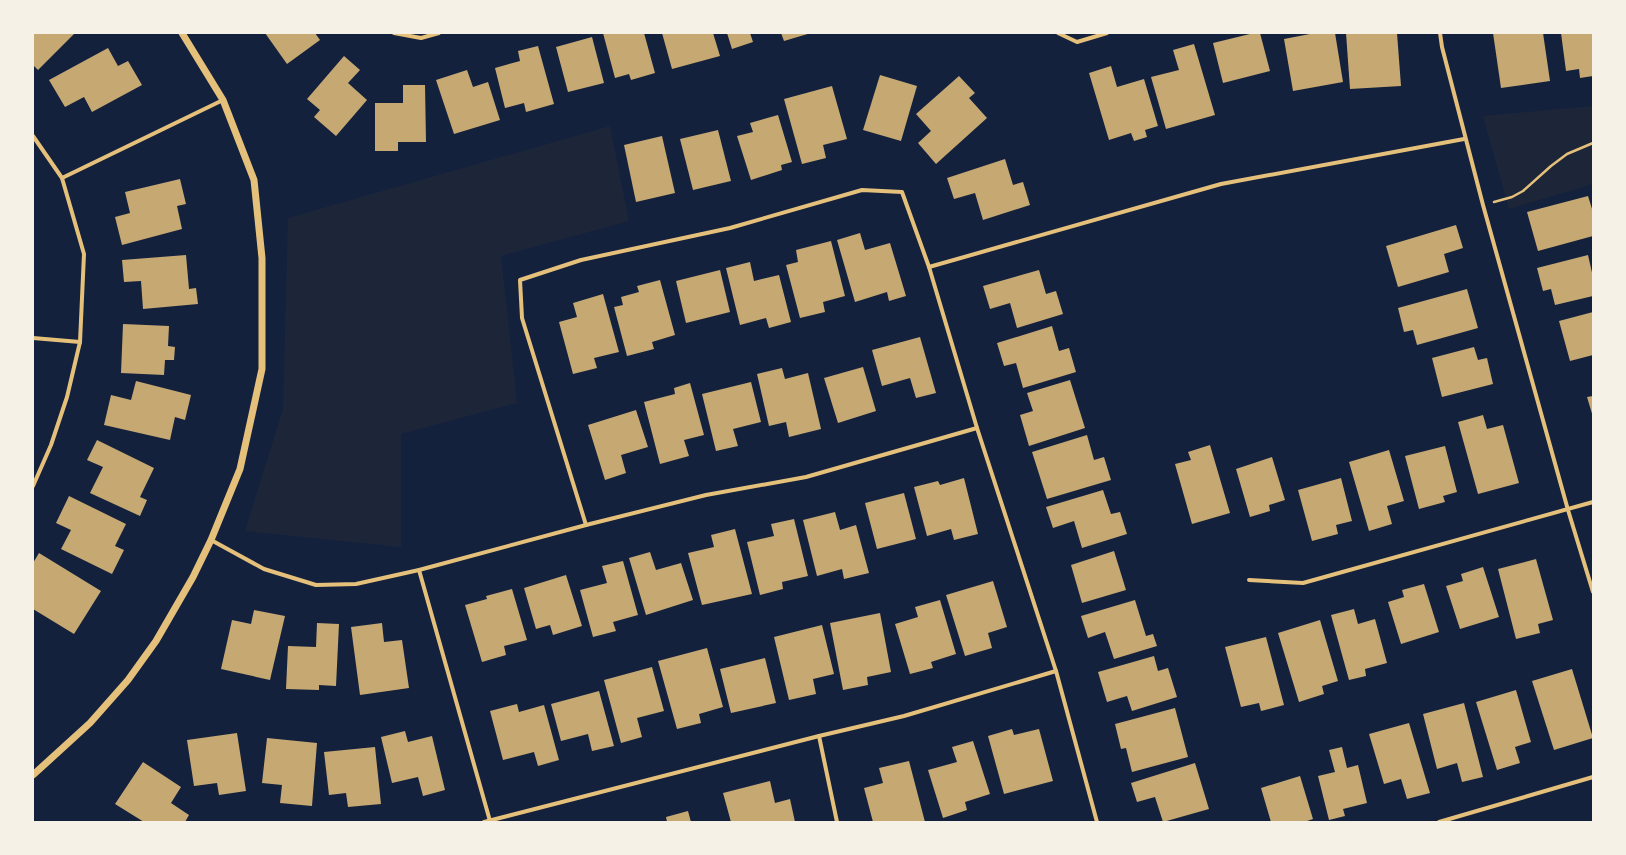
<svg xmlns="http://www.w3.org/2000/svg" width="1626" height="855" font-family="Montserrat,sans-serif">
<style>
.green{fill:#1d2539}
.building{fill:#c6a872}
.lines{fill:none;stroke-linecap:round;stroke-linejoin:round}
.path{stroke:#e5c07b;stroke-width:2.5}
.minor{stroke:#e5c07b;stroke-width:4}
.tertiary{stroke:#e5c07b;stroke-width:7}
</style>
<rect width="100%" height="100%" fill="#14213d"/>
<g class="green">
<path d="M1593,106V184L1509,209L1483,116Z"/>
<path d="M610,126L629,221L501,256L517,403L401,434V547L245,531L283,409L288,218Z"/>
</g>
<g class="building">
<path d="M33,33H75L38,70L33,65Z"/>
<path d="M265,33H315L320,40L287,64Z"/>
<path d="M603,33H644L655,73L631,80L629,74L615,78Z"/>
<path d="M662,33H713L720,56L672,69Z"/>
<path d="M727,33H750L753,42L732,49Z"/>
<path d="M781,33H811L784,41Z"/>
<path d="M1254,33H1260L1270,71L1223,83L1213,43Z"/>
<path d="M1315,33H1335L1343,82L1293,91L1284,39Z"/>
<path d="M1346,33H1397L1401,86L1350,89Z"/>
<path d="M1493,33H1543L1550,81L1501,88Z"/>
<path d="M1561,33H1593V76L1580,78L1579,69L1566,71Z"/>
<path d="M592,37L604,83L568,92L556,47Z"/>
<path d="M1194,44L1215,115L1166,129L1151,77L1179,70L1173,50Z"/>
<path d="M538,46L554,104L526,112L524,103L505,108L495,68L520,61L518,51Z"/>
<path d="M108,48L118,66L128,61L142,85L92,112L84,97L65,107L49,80Z"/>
<path d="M344,56L360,70L348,83L367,100L336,136L314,117L320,110L307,99Z"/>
<path d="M1111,66L1117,87L1144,79L1158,126L1145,130L1147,137L1134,141L1131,133L1109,140L1089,73Z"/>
<path d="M467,70L473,87L488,82L500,120L454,134L436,80Z"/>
<path d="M880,75L917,86L901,141L863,130Z"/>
<path d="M959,76L975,93L969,98L987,118L936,164L918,143L931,131L916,114Z"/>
<path d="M403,85H425L426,142H398V151H375V103H403Z"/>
<path d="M832,86L847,139L823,145L826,158L802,164L784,99Z"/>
<path d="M778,115L792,162L781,165L782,170L751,180L737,136L753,132L750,123Z"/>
<path d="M718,130L731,181L693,190L680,139Z"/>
<path d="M662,136L675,193L636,202L624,145Z"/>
<path d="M1005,159L1013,185L1023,182L1030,205L983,220L975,193L954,199L947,178Z"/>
<path d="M180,179L186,204L177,206L182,229L122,245L115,217L130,213L125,192Z"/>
<path d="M1588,196L1593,212V236L1538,251L1527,212Z"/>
<path d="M1456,225L1463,248L1444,254L1449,272L1398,287L1386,246Z"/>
<path d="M860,233L865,250L890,243L906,296L889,301L887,292L855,302L837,240Z"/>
<path d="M831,241L845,296L823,302L825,312L800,318L786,265L798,262L796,250Z"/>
<path d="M186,255L189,289L196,288L198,304L143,309L141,281L124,282L122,260Z"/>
<path d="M1588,255L1593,277V296L1555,305L1551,289L1543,291L1537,268Z"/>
<path d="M750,262L754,281L779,275L791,322L769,328L766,318L740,325L726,268Z"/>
<path d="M720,270L730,312L686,323L676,281Z"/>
<path d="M1039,270L1046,294L1056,291L1063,314L1017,328L1010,303L990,309L983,286Z"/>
<path d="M660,280L675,335L652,342L654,349L627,356L614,307L623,305L621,297L639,292L637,286Z"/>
<path d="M1467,289L1478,328L1417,345L1413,330L1404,332L1398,308Z"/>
<path d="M603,294L619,352L594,358L597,368L573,374L559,322L577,317L573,303Z"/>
<path d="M1593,312V355L1570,361L1559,321Z"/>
<path d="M123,324L169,326L168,346L175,347L174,360H165L164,375L121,373Z"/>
<path d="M1052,326L1059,351L1069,348L1076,372L1023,388L1016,363L1004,366L997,343Z"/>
<path d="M920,337L936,393L916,398L910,378L882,386L872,350Z"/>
<path d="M1474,347L1478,360L1487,358L1493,384L1442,397L1432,358Z"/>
<path d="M863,367L876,411L838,423L824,378Z"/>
<path d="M782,368L785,379L808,373L821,429L789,437L786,422L769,426L757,374Z"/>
<path d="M1070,380L1085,428L1029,446L1020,415L1033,411L1027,393Z"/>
<path d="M136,381L191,395L185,420L175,417L170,440L104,425L111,395L131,400Z"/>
<path d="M751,382L761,422L733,429L738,446L716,451L702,394Z"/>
<path d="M690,383L704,435L684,440L689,456L660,464L644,402L675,394L674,388Z"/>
<path d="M1593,396V417L1587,397Z"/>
<path d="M636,410L648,447L621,455L626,473L605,480L588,425Z"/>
<path d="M1483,415L1487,429L1503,425L1519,483L1478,494L1458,422Z"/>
<path d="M1087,435L1094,460L1104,457L1111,480L1047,499L1032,452Z"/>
<path d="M97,440L154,468L140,497L147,500L140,516L90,493L103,467L87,460Z"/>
<path d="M1210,445L1230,513L1192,524L1175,464L1191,460L1188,452Z"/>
<path d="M1445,446L1457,492L1443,496L1445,502L1419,509L1405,456Z"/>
<path d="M1389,450L1404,501L1387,506L1392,524L1369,531L1349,462Z"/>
<path d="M1272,457L1285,500L1269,505L1270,511L1250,517L1236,469Z"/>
<path d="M964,478L978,534L954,540L951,529L927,536L914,487L938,481L940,485Z"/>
<path d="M1341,478L1352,521L1336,525L1338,534L1312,541L1298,490Z"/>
<path d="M1103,490L1111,514L1120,512L1127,534L1082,548L1074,521L1053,528L1046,507Z"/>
<path d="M904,493L916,539L877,549L865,503Z"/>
<path d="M69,496L126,524L115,546L124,550L112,574L61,549L71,530L56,523Z"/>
<path d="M835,512L840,530L856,525L869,573L844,579L842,569L817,576L803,520Z"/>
<path d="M794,519L808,576L782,582L783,589L760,595L747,542L774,536L771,524Z"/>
<path d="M735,529L752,594L702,605L688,553L714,547L711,535Z"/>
<path d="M1114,551L1126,590L1082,603L1071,565Z"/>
<path d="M650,552L656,570L681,563L693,600L646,615L629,558Z"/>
<path d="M39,553L101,591L74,634L33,609V590L34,588L33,587V563Z"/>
<path d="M1536,559L1553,620L1538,624L1540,633L1516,639L1498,569Z"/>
<path d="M623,561L638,615L613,622L616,631L593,637L580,590L607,583L602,566Z"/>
<path d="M1483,567L1499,617L1460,629L1446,586L1463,581L1461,574Z"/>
<path d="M566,575L582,626L553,635L550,625L536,629L524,588Z"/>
<path d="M993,581L1007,627L988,633L992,648L965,656L946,595Z"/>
<path d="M1424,584L1439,632L1401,644L1388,602L1404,597L1402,590Z"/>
<path d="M512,589L527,640L504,646L506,655L482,662L465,605L487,599L486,596Z"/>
<path d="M940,600L956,654L931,662L933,668L910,674L895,624L918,617L915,607Z"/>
<path d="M1135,600L1146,636L1153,634L1157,646L1114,659L1105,632L1088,638L1081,616Z"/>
<path d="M1354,609L1358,624L1375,619L1387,663L1365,669L1366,676L1349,680L1331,615Z"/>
<path d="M254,610L285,616L270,680L221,669L232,620L251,624Z"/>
<path d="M880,613L891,672L867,677L868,685L843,690L830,623Z"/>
<path d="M1320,620L1338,681L1322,686L1324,694L1299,702L1278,633Z"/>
<path d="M317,623L339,624L336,686L319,685V690L286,689L288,646L316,647Z"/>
<path d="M382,623L384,642L402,640L409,688L360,695L351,627Z"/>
<path d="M822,625L834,674L813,679L816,694L789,700L774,637Z"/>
<path d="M1266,637L1284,705L1261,711L1259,703L1241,707L1225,647Z"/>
<path d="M707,648L723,707L699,714L701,723L677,729L658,661Z"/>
<path d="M1154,656L1158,671L1168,668L1177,697L1132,711L1127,696L1107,702L1098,672Z"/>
<path d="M765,658L776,703L731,713L720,669Z"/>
<path d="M652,667L664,711L637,718L642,737L621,743L604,680Z"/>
<path d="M1572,669L1593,738L1554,750L1532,681Z"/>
<path d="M1516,690L1531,742L1515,747L1520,763L1497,770L1476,702Z"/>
<path d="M599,691L614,746L592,751L588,734L561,741L551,704Z"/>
<path d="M1464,703L1483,777L1462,782L1457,763L1437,769L1423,714Z"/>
<path d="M517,704L519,712L544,705L559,760L538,766L534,752L503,760L490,711Z"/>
<path d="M1175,708L1188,757L1132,772L1126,748L1121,749L1115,724Z"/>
<path d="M1409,723L1430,793L1407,799L1401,779L1384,784L1369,734Z"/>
<path d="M1012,729L1014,735L1039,729L1053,781L1004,794L988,736Z"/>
<path d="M405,731L408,742L432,736L445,790L423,796L418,777L392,783L381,737Z"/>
<path d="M237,733L246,791L219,795L217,783L194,786L187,740Z"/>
<path d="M267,738L317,743L312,806L280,803L282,785L262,783Z"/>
<path d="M973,741L990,794L965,802L967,810L943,818L928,770L957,762L952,747Z"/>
<path d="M375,747L381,804L348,807L346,793L329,795L324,752Z"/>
<path d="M1342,747L1347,768L1358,765L1367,803L1343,809L1345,816L1329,820L1318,776L1335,772L1329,750Z"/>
<path d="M909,761L925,822H873L864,788L883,783L879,768Z"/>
<path d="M143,762L181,787L171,803L189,815L185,822H144L115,804Z"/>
<path d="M1195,763L1209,809L1163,822L1155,797L1137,802L1131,783Z"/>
<path d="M1300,776L1313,819L1304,822H1271L1261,788Z"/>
<path d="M770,781L775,803L790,799L795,822H731L723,793Z"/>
<path d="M688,811L691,822H667L666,817Z"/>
</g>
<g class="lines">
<path class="path" d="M1494,202L1512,197L1523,191L1551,166L1567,154L1593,143"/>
<g class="minor">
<path d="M394,33L421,38L439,33"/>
<path d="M1058,33L1077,42L1107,33"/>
<path d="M1440,33L1442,47L1483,205L1568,510L1593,592"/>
<path d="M33,136L62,178L84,254L80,342L67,397L51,445L33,486"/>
<path d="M62,178L223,100"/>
<path d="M929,267L1221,184L1464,139"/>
<path d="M33,338L80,342"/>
<path d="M586,525L522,318L520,280L581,260L730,228L862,190L902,192L929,267L977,428L1056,671L1097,822"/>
<path d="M211,540L264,569L316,585L356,584L419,570L586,525L706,495L806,477L977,428"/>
<path d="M419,570L490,821"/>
<path d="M1249,580L1303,583L1593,502"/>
<path d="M819,736L837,822"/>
<path d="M484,822L819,736L904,716L1056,671"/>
<path d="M1439,822L1593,777"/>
</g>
<path class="tertiary" d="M33,775L90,723L128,680L156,641L193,577L211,540L240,469L262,369V258L254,180L223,100L182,33"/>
</g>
<rect width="1626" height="855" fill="none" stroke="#f6f1e7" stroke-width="68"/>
</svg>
